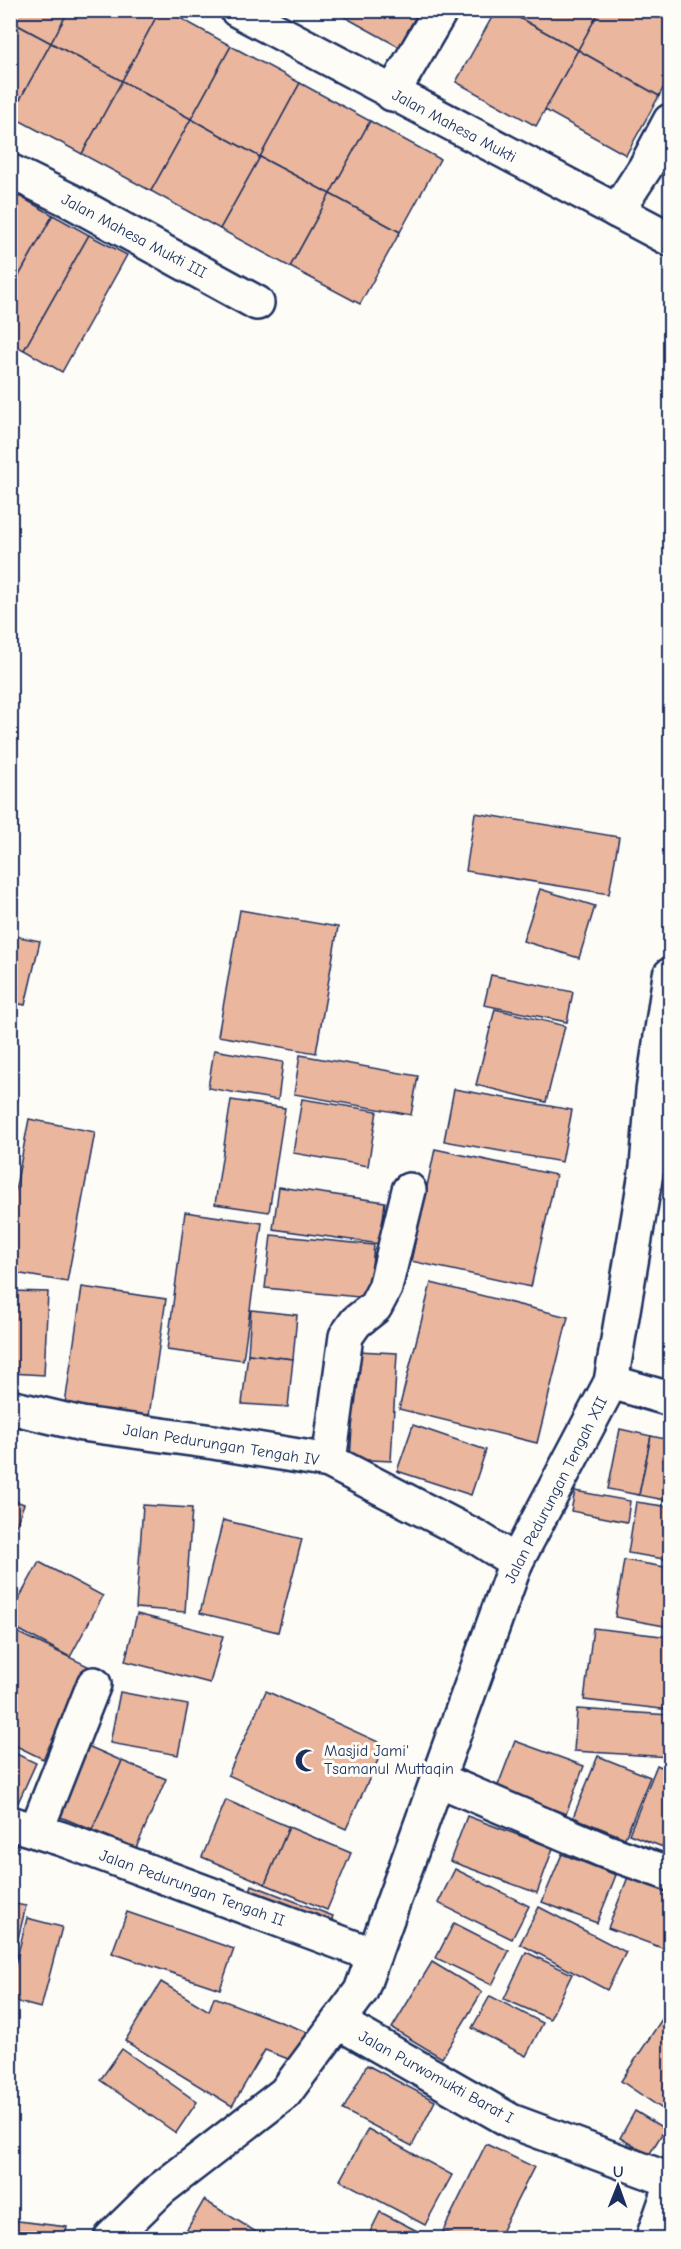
<svg xmlns="http://www.w3.org/2000/svg" width="681" height="2249" font-family="'Comic Neue',sans-serif">
<style>
.building{fill:#eab69d;stroke:#1b2f5e;stroke-width:1.5}
.lines{fill:none;stroke-linecap:round;stroke-linejoin:round}
.minor-casing{stroke:#1b2f5e;stroke-width:38}
.minor{stroke:#fdfcf7;stroke-width:33}
.labels{text-anchor:middle;dominant-baseline:central;stroke-width:6;stroke-linejoin:round;paint-order:stroke}
.street-label{font-size:16px;fill:#1b2f5e;stroke:#fdfcf7}
.poi-label{font-size:16px;fill:#1b2f5e;stroke:#fdfcf7;text-anchor:start}
</style>
<rect width="100%" height="100%" fill="#fdfcf7"/>
<filter id="ink" filterUnits="userSpaceOnUse"><feTurbulence type="fractalNoise" baseFrequency=".0167" numOctaves="2"/><feDisplacementMap in="SourceGraphic" scale="12" xChannelSelector="R" yChannelSelector="G"/><feConvolveMatrix kernelMatrix="1 2 1 2 8 2 1 2 1" color-interpolation-filters="sRGB"/></filter>
<g filter="url(#ink)">
<g class="building">
<path d="M10,10H69L51,43L10,21Z"/>
<path d="M69,10H160L122,81L51,43Z"/>
<path d="M160,10H166L231,46L191,119L122,81Z"/>
<path d="M332,10H419L399,47Z"/>
<path d="M496,10H505L578,50L536,126L456,82Z"/>
<path d="M505,10H600L578,50Z"/>
<path d="M600,10H665L670,13V75L659,96L578,50Z"/>
<path d="M10,21L51,43L11,116H10Z"/>
<path d="M51,43L122,81L82,154L11,116Z"/>
<path d="M231,46L300,83L260,157L191,119Z"/>
<path d="M578,50L659,96L626,155L545,110Z"/>
<path d="M122,81L191,119L151,191L82,154Z"/>
<path d="M300,83L370,121L330,194L260,157Z"/>
<path d="M191,119L260,157L220,229L151,191Z"/>
<path d="M370,121L440,159L400,232L330,194Z"/>
<path d="M260,157L330,194L290,267L220,229Z"/>
<path d="M330,194L400,232L360,304L290,267Z"/>
<path d="M19,196L53,215L10,292V211Z"/>
<path d="M53,215L89,235L24,350L10,343V292Z"/>
<path d="M89,235L127,255L62,372L24,350Z"/>
<path d="M475,813L619,837L609,894L466,871Z"/>
<path d="M540,889L595,906L579,958L523,941Z"/>
<path d="M240,910L338,927L316,1053L218,1036Z"/>
<path d="M10,935L40,941L25,1005L10,1002Z"/>
<path d="M491,975L573,992L567,1022L484,1005Z"/>
<path d="M495,1009L565,1026L546,1102L476,1085Z"/>
<path d="M10,1027L17,1029L10,1059Z"/>
<path d="M214,1050L283,1062L278,1100L208,1088Z"/>
<path d="M300,1055L418,1076L411,1115L294,1094Z"/>
<path d="M454,1089L572,1110L562,1162L444,1141Z"/>
<path d="M10,1096L18,1098L10,1137Z"/>
<path d="M302,1099L377,1111L368,1166L293,1153Z"/>
<path d="M231,1100L285,1108L269,1212L215,1204Z"/>
<path d="M29,1119L95,1132L67,1282L10,1272V1218Z"/>
<path d="M435,1149L556,1175L531,1287L411,1261Z"/>
<path d="M279,1187L385,1202L380,1244L273,1229Z"/>
<path d="M185,1212L262,1223L243,1360L167,1350Z"/>
<path d="M271,1235L374,1245L369,1298L265,1288Z"/>
<path d="M431,1283L568,1317L537,1443L399,1409Z"/>
<path d="M82,1287L166,1299L149,1416L65,1404Z"/>
<path d="M10,1291L48,1292L44,1375L10,1373Z"/>
<path d="M251,1310L297,1315L293,1359L248,1354Z"/>
<path d="M357,1351L397,1353L391,1461L350,1459Z"/>
<path d="M248,1354L293,1359L288,1407L242,1404Z"/>
<path d="M413,1425L486,1450L471,1495L397,1471Z"/>
<path d="M620,1429L651,1436L639,1495L608,1489Z"/>
<path d="M651,1436L670,1440V1501L639,1495Z"/>
<path d="M575,1491L630,1501L627,1522L571,1511Z"/>
<path d="M10,1499L24,1504L10,1541Z"/>
<path d="M636,1502L670,1507V1560L628,1553Z"/>
<path d="M143,1505L192,1508L185,1612L136,1608Z"/>
<path d="M223,1520L302,1539L278,1632L200,1613Z"/>
<path d="M624,1560L670,1568V1627L615,1617Z"/>
<path d="M39,1562L103,1596L70,1657L10,1625V1615Z"/>
<path d="M137,1614L223,1636L210,1683L125,1661Z"/>
<path d="M593,1628L670,1637V1710L584,1700Z"/>
<path d="M10,1629L88,1666L43,1759L10,1743Z"/>
<path d="M266,1691L385,1745L346,1829L228,1775Z"/>
<path d="M120,1692L188,1705L178,1755L110,1743Z"/>
<path d="M577,1709L670,1715V1757L574,1751Z"/>
<path d="M515,1741L584,1766L566,1814L497,1788Z"/>
<path d="M81,1743L122,1761L92,1830L51,1813Z"/>
<path d="M10,1751L36,1763L11,1818H10Z"/>
<path d="M598,1756L650,1777L625,1838L573,1817Z"/>
<path d="M122,1761L166,1779L136,1848L92,1830Z"/>
<path d="M657,1765L670,1771V1829L663,1847L629,1834Z"/>
<path d="M226,1800L289,1827L265,1884L202,1857Z"/>
<path d="M467,1816L553,1848L537,1893L450,1861Z"/>
<path d="M289,1827L351,1853L327,1910L265,1884Z"/>
<path d="M670,1835V1857L663,1854Z"/>
<path d="M562,1854L616,1875L597,1923L542,1902Z"/>
<path d="M455,1869L529,1906L512,1939L438,1903Z"/>
<path d="M628,1877L670,1892V1951L608,1928Z"/>
<path d="M252,1885L333,1916L327,1933L246,1902Z"/>
<path d="M10,1903L26,1906L10,1971Z"/>
<path d="M539,1907L626,1952L607,1990L520,1944Z"/>
<path d="M127,1912L234,1949L220,1989L112,1953Z"/>
<path d="M27,1918L62,1927L41,2008L10,2000V1985Z"/>
<path d="M454,1923L509,1951L492,1985L436,1958Z"/>
<path d="M526,1952L572,1974L550,2019L504,1999Z"/>
<path d="M432,1962L482,1992L442,2058L392,2028Z"/>
<path d="M161,1982L209,2011L214,1997L307,2032L296,2062L265,2050L232,2106L125,2041Z"/>
<path d="M490,1996L543,2023L526,2056L472,2028Z"/>
<path d="M670,2007V2114L621,2081Z"/>
<path d="M122,2049L197,2102L176,2133L100,2080Z"/>
<path d="M367,2065L435,2101L412,2146L343,2110Z"/>
<path d="M635,2111L665,2129L649,2155L620,2138Z"/>
<path d="M368,2129L452,2175L425,2225L340,2180Z"/>
<path d="M486,2144L534,2167L498,2238H458L443,2231Z"/>
<path d="M204,2200L266,2238H182Z"/>
<path d="M380,2212L431,2238H367Z"/>
<path d="M10,2220L67,2227L65,2238H10Z"/>
<path d="M535,2232L552,2238H532Z"/>
</g>
<g class="lines">
<defs>
<g id="minor">
<path d="M237,10L670,239"/>
<path d="M392,94L441,10"/>
<path d="M10,171L69,200L257,303"/>
<path d="M617,211L645,168L670,121"/>
<path d="M611,1382L670,1399"/>
<path d="M10,1407L82,1424L213,1442L329,1461L478,1538L516,1562"/>
<path d="M329,1461L346,1336L356,1322L375,1307L385,1288L409,1190"/>
<path d="M437,1779L605,1851L670,1874"/>
<path d="M10,1823L62,1839L374,1955"/>
<path d="M36,1831L94,1684"/>
<path d="M338,2022L511,2121L670,2180"/>
<path d="M111,2238L161,2189L285,2093L361,1991L516,1562L611,1382L647,1167L653,1091L670,975"/>
<path d="M653,2238L670,2189"/>
</g>
</defs>
<use href="#minor" class="minor-casing"/>
<use href="#minor" class="minor"/>
</g>
</g>
<defs>
<symbol id="mosque-bare" viewBox="-9 -9 18 18"><path d="M3.5-4.9A6 6 0 1 0 3.5 4.9A5 5 0 1 1 3.5-4.9Z" fill="#1b2f5e" stroke="#fdfcf7" stroke-width="2.5" paint-order="stroke"/></symbol>
</defs>
<g fill-rule="evenodd">
<use href="#mosque-bare" x="290" y="1744" width="33" height="33"/>
</g>
<g class="labels">
<g class="street-label">
<text transform="translate(454 126) rotate(28)">Jalan Mahesa Mukti</text>
<text transform="translate(134 236) rotate(28)">Jalan Mahesa Mukti III</text>
<text transform="translate(221 1445) rotate(9)">Jalan Pedurungan Tengah IV</text>
<text transform="translate(556 1490) rotate(-63)">Jalan Pedurungan Tengah XII</text>
<text transform="translate(192 1888) rotate(20)">Jalan Pedurungan Tengah II</text>
<text transform="translate(436 2077) rotate(29)">Jalan Purwomukti Barat I</text>
</g>
<g class="poi-label">
<text x="324" y="1751">Masjid Jami'<tspan x="324" dy="18">Tsamanul Muttaqin</tspan></text>
</g>
</g>
<rect width="681" height="2249" fill="none" stroke="#fdfcf7" stroke-width="36"/>
<rect x="18" y="18" width="645" height="2213" fill="none" stroke="#1b2f5e" stroke-width="2" filter="url(#ink)"/>
<g transform="translate(618 2186) rotate(1)" stroke="#fdfcf7" stroke-width="4.5" paint-order="stroke">
<path d="M0-4.5L10 22L0 15L-10 22Z" fill="#1b2f5e"/>
<text y="-9" font-size="16" font-weight="bold" text-anchor="middle" fill="#1b2f5e">U</text>
</g>
</svg>
